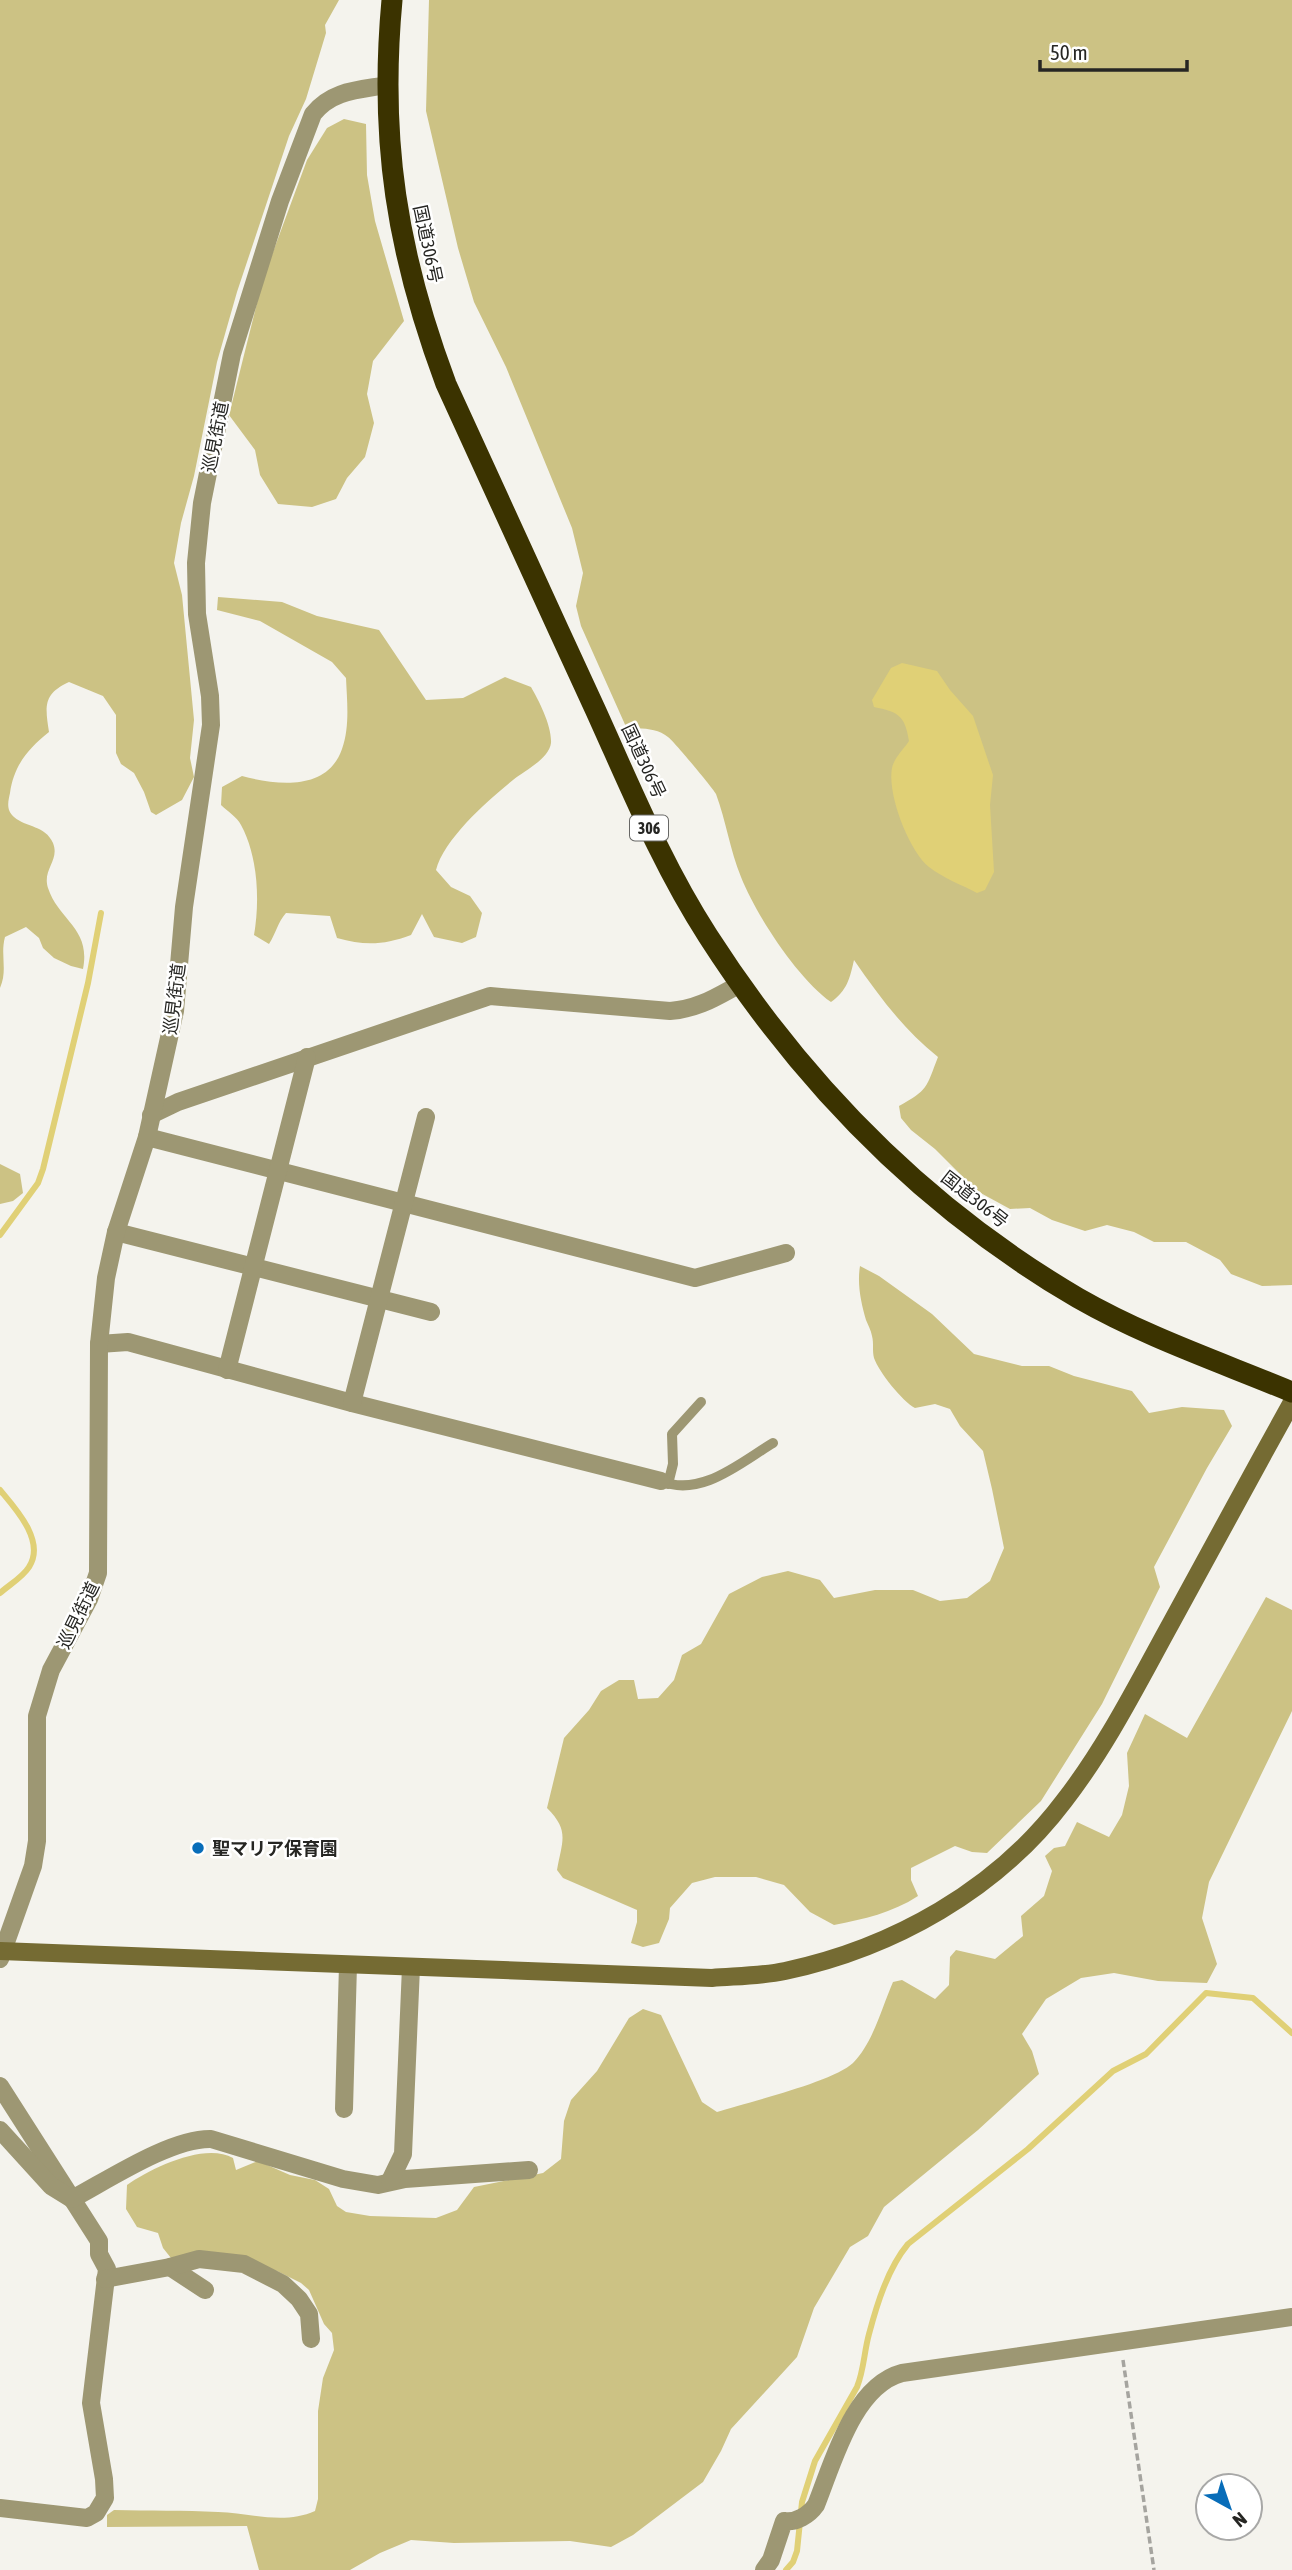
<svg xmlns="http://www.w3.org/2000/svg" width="1292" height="2570" font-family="'Asap Condensed','Noto Sans JP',sans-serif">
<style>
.green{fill:#ccc284}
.water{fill:#e0d076}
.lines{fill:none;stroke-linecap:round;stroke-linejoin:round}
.stream{stroke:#e0d076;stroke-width:6}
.path{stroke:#a5a49f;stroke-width:3.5;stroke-dasharray:7 3.5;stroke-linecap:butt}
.lane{stroke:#9d9773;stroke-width:10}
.street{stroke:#9d9773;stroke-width:18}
.secondary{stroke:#756b33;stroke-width:18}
.highway{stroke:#3b3300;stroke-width:21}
.poi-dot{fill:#086db9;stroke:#fff;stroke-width:2.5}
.labels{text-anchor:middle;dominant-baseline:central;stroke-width:5;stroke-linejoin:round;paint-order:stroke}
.shield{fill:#fff;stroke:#676765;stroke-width:2}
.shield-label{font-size:16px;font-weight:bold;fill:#262623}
.street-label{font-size:18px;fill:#262623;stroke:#fff}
.poi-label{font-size:18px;font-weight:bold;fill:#262623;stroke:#fff;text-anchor:start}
</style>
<rect width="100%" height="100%" fill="#f4f3ed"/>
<g class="green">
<path d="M0,0H339L325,25L326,33L306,99L289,136L237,292L217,362L194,476L181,523L174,563L182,595L194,720L190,758L194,777L182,800L156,815L151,812L144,792L134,773L121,764L116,753V715L103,696L69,682C43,694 45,706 49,732C28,749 14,765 10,793C8,802 6,810 14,817C27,828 45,825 53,843C60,861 42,869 48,888C59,921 91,928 83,969L71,966L54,958L43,948L39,938L26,927L5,937C0,955 8,970 0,988Z"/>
<path d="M429,0H1292V1285L1262,1286L1231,1274L1220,1260L1186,1242H1154L1134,1232L1107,1225L1085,1231L1052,1220L1030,1208L1010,1209L977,1191L935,1149L911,1130L901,1118L899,1106C928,1090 926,1088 938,1057C903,1029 879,996 854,960C850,978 847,991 831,1002C798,979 756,915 741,877C730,850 726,821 716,794C715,791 673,740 668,737C657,728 641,728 627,729L581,626L576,606L583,573L572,528L506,367L474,302L458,248L426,111Z"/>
<path d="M344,119L366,124L367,175L375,221L404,321L373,361L367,394L374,423L365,457L347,478L336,499L312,507L278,504L260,475L255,450L229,415L263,279L307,160L327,128Z"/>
<path d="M218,597L282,602L317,616L379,630L426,700L463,698L505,677L531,687C539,701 552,726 551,743C549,759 524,771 513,780C487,801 444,839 436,870L451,887L470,896L482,913L476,937L462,943L434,937L422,914L411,935C384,945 365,946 337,938L330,916L286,913C278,922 276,933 269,944L254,935C260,901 258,856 241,825C237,817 227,811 221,805L222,787L242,776C276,785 327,792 342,749C350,727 347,701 346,678L332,662L260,621L217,610Z"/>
<path d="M0,1164L20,1174L23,1193L13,1201L0,1204Z"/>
<path d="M860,1266L879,1276L932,1314L974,1354L1022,1366H1049L1074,1376L1132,1391L1149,1413L1182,1407L1224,1410L1232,1426L1207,1468L1154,1567L1160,1587L1102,1704L1041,1801L987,1853L972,1852L955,1846L911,1868V1880L918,1896C892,1913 864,1919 834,1925L810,1912L784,1885L756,1877H715L692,1883L670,1908L669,1919L659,1943L643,1947L631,1943L637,1922V1910L563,1878L557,1870C562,1841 570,1831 547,1808L564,1738L589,1710L601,1691L619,1680H634L638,1699L658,1698L674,1680L682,1655L701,1644L729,1594L762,1577L788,1571L820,1580L834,1598L875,1590H913L940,1601L967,1598L990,1581L1004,1548L992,1489L983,1451L960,1426L950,1409L935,1404L915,1408C902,1401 879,1372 874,1358C872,1351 874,1343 872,1336C871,1330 868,1325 866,1320C861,1303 857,1284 860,1266Z"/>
<path d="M1266,1597L1292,1610V1711L1209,1882L1202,1918L1217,1964L1207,1983L1158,1981L1114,1973L1081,1978L1046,1999L1022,2034L1032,2051L1039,2074L978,2130L884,2207L868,2236L850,2247L814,2308L797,2357L731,2429L721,2451L703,2482L633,2535L611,2547L570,2541L454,2543L411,2540L380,2553L350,2570H259L247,2526L107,2527V2515L114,2510C149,2511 184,2510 218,2512C250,2513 284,2525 315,2511L318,2499V2411L323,2378L334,2350L332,2333L324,2324L309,2290L301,2283L277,2271L183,2256L171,2258L163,2248L158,2233L137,2227L126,2209L127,2185C151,2168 205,2142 233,2158L236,2170L258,2161L290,2175L315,2180L329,2189L337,2206L346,2212L370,2216L436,2218L457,2210L474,2187L543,2173L561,2159L564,2121L571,2100L597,2071L629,2018L643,2009L661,2015L702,2102L717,2112C748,2102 833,2082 853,2063C873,2043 882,2007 893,1982L902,1980L935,1999L949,1985L950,1957L956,1950L995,1959L1023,1936L1021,1916L1044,1896L1052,1871L1045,1856L1054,1848L1065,1846L1077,1822L1109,1837L1122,1815L1129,1786L1127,1753L1145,1714L1187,1738Z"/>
</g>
<path class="water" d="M902,663L937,671L950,690L973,716L993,775L990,805L994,872L985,890L977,893C962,885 943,878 929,867C909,851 887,794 892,768C894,758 903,750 909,741C905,715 898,712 874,707L872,700L891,668Z"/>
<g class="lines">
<g class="stream">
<path d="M0,1235L38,1183L43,1169L88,983L101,913"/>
<path d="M0,1490C15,1508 46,1541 29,1567C23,1577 9,1585 0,1593"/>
<path d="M786,2570L793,2562L797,2551L802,2502L815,2461L857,2387C864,2370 864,2352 869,2334C877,2304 888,2268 908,2244L1028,2149L1113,2071L1146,2054L1206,1993L1253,1998L1292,2033"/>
</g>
<path class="path" d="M1123,2360L1154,2570"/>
<g class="lane">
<path d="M661,1481C701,1498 741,1462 773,1443"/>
<path d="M668,1484L673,1464L672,1434L701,1402"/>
</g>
<g class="street">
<path d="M151,1115L178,1102L490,996L670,1011C698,1009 716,997 740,984"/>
<path d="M147,1137L695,1278L786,1253"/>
<path d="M116,1232L431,1312"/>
<path d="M99,1344L128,1342L352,1403L661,1481"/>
<path d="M227,1370L307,1057"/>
<path d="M352,1403L426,1117"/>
<path d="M0,1959L33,1866L37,1841V1716L51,1670L89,1599L98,1573L99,1344L106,1278L116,1232L147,1137L175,1011L184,907L211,725L210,696L197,614L196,563L202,503L232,354L280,201L313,114C332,90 359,90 387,85"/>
<path d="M0,2086L99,2241V2254L107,2269L91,2403L104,2479L105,2498L96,2513L87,2518L0,2508"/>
<path d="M344,2109L348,1965"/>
<path d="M0,2130L51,2186L72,2199C108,2180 171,2138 211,2139L343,2179L378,2185L405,2179L529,2170"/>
<path d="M390,2181L403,2154L411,1967"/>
<path d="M170,2267L205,2290"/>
<path d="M105,2279L170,2267L199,2259L244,2264L283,2284L299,2299L309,2314L311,2339"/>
<path d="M764,2570L771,2560L784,2521C796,2523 809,2515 816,2505C833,2463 853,2386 902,2373L1292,2317"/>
</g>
<path class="secondary" d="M0,1951L712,1978C736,1976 761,1976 785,1971C893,1948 997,1890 1064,1801C1106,1747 1137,1685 1170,1625C1211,1550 1251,1476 1292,1402"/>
<path class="highway" d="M392,0C379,140 397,253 446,384C496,493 545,601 595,709C630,786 662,865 708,936C803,1084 926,1209 1078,1298C1146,1337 1220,1362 1292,1392"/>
</g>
<circle class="poi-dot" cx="198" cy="1848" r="7"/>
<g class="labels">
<rect class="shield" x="630" y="815.5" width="38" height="25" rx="5"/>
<g class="shield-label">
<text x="649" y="828">306</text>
</g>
<g class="street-label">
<text transform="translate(428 244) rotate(78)">国道306号</text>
<text transform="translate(215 437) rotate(-79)">巡見街道</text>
<text transform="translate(644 761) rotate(65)">国道306号</text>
<text transform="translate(174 999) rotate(-83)">巡見街道</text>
<text transform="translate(975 1199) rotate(38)">国道306号</text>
<text transform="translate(78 1615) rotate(-64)">巡見街道</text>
</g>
<g class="poi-label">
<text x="212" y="1848">聖マリア保育園</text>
</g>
</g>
<g transform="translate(1229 2507) rotate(140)"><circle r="33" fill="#ffffff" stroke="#a8a8a7" stroke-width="2"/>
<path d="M0-5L12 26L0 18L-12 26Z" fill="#086db9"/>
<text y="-10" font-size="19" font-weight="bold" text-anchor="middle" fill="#262623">N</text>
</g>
<path d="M1040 60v10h147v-10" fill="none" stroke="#262623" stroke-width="3.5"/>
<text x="1050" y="60" font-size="21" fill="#262623" stroke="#ffffff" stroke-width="5" paint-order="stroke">50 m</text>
</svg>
